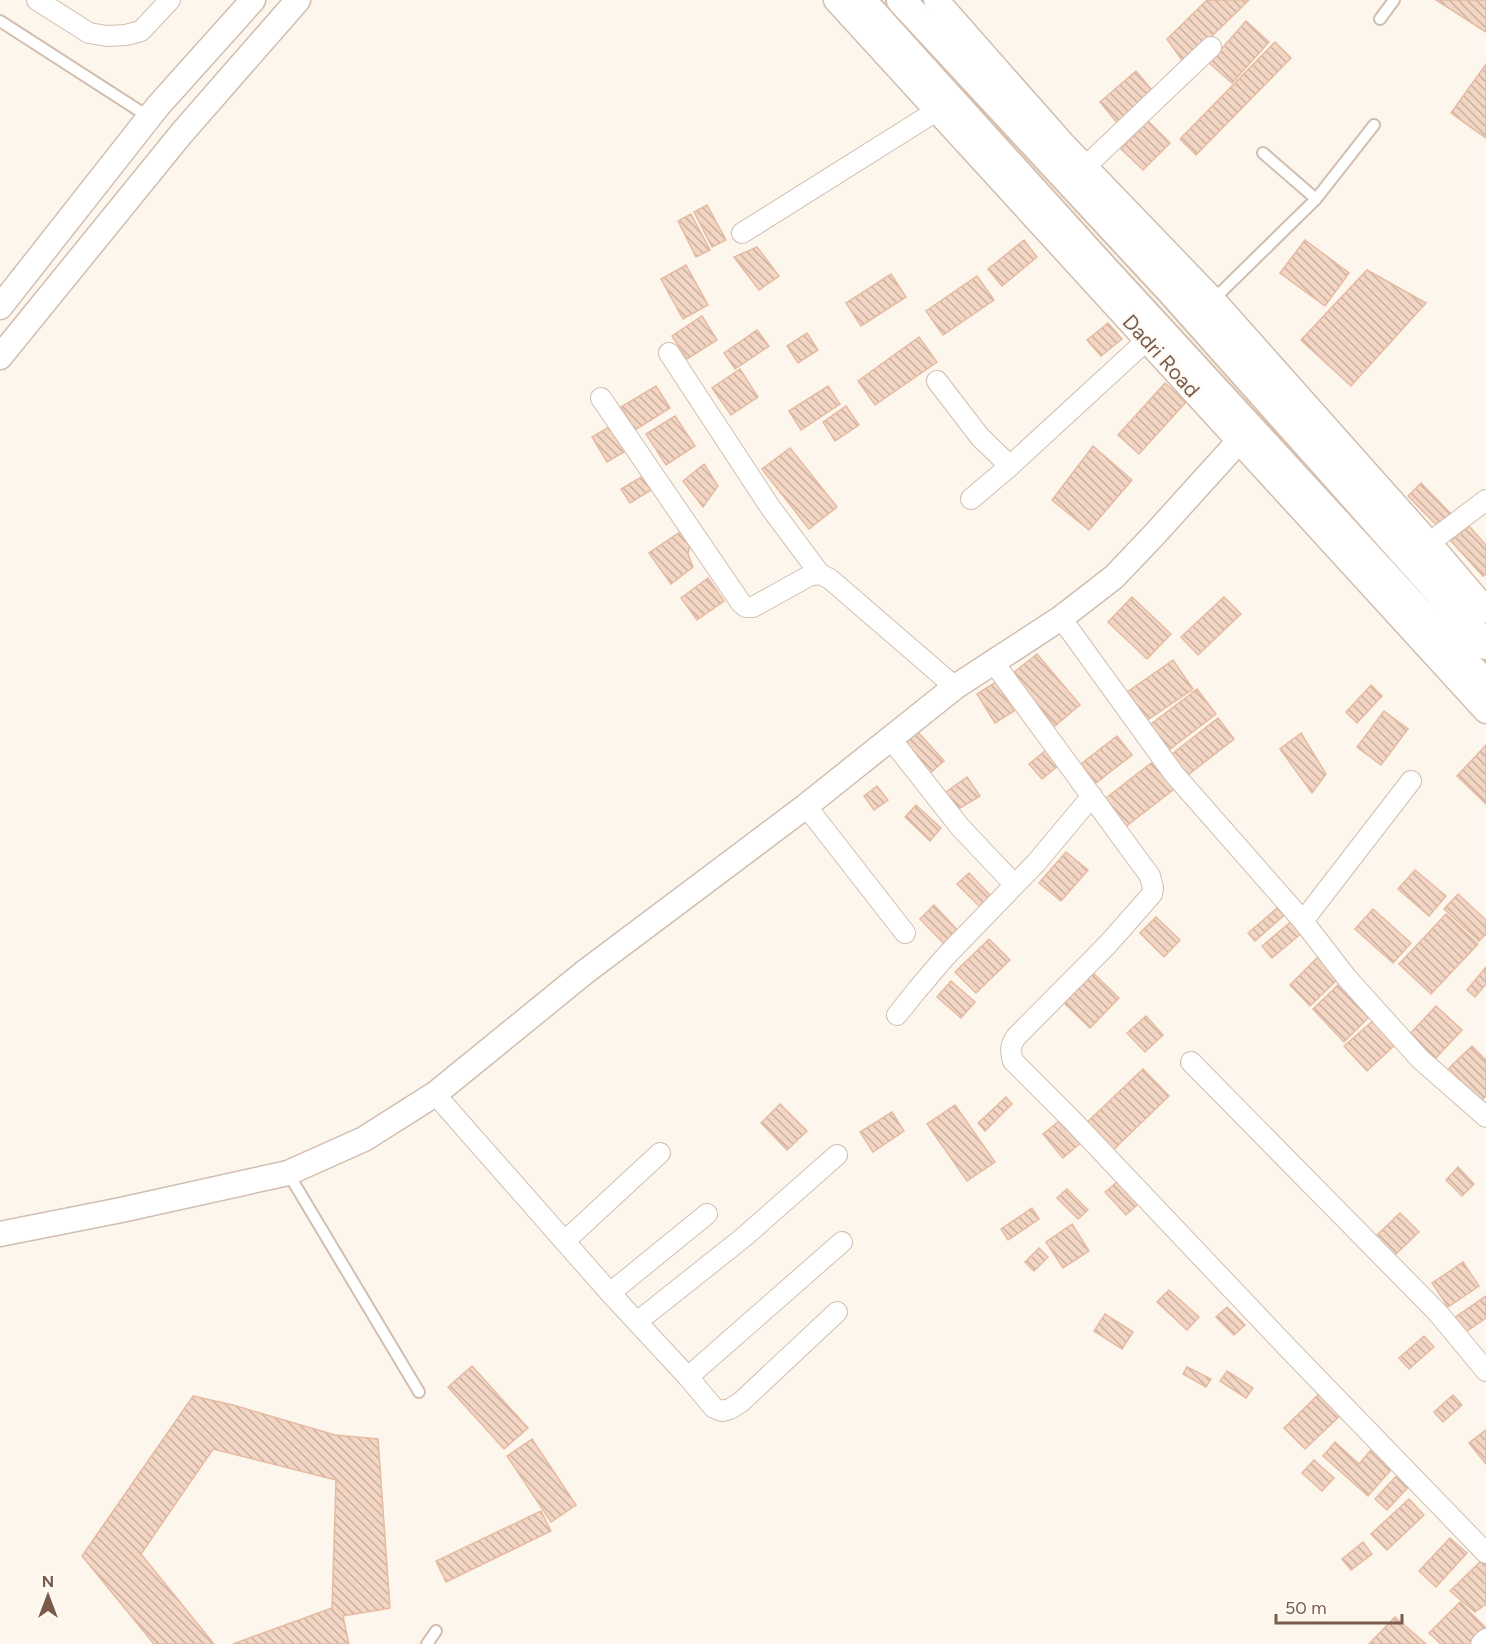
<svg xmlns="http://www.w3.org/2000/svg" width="1486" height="1644" font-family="Figtree,sans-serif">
	<defs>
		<pattern id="building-back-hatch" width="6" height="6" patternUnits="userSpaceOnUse" patternTransform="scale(1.5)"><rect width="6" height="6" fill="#f3d5c3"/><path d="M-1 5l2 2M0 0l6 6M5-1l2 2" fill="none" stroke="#cab0a1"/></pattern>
	</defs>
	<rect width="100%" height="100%" fill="#fdf6ec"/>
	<path fill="url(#building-back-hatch)" stroke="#e6bba3" stroke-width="1.5" d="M1207 0H1249L1184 63 1167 39Z
		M1436 0H1486V32Z
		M1246 21 1269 42 1232 83 1209 63Z
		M1275 42 1291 58 1196 155 1180 139Z
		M1486 64V138L1451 113Z
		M1136 71 1156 95 1119 125 1100 102Z
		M1148 121 1170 143 1143 170 1121 149Z
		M707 205 726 240 712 247 694 212Z
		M691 214 710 250 696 257 678 221Z
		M1024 240 1037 257 1002 286 988 269Z
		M1305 240 1349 273 1325 306 1280 273Z
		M757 247 779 276 759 290 734 257Z
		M686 265 708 305 683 319 661 279Z
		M1367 270 1426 303 1351 386 1301 340Z
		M891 274 906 297 861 326 846 303Z
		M977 276 994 300 943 335 926 311Z
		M702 316 717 340 687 359 672 336Z
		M1108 323 1122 339 1101 356 1087 340Z
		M757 330 769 346 735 369 724 353Z
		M807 333 818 350 798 363 787 346Z
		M919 337 937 362 875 405 858 381Z
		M740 369 758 397 731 415 712 388Z
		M1165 383 1186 402 1139 454 1118 435Z
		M656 386 670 408 635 430 621 407Z
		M828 386 840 404 801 430 789 411Z
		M846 406 859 425 835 441 823 422Z
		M675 416 695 446 666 465 646 434Z
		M614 424 629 449 607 462 592 437Z
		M1093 446 1132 480 1089 530 1052 500Z
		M790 448 837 507 809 529 762 469Z
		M704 464 718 486 703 507 683 481Z
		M648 473 656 487 630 503 621 489Z
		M1421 483 1451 514 1438 527 1408 496Z
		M1469 526 1486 545V574L1483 576 1451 541Z
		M680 532 690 546 688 554 693 567 671 584 649 553Z
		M708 578 724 601 697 620 681 598Z
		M1132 597 1171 634 1147 659 1108 622Z
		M1224 597 1241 614 1198 655 1181 637Z
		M1037 654 1080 705 1055 726 1012 674Z
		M1173 660 1193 689 1143 723 1123 695Z
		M996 682 1014 711 995 723 977 694Z
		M1371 685 1382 696 1357 723 1346 712Z
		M1197 689 1216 714 1165 753 1146 728Z
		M1384 711 1408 729 1381 765 1357 747Z
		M1218 718 1234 739 1183 779 1167 758Z
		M918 732 944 761 929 774 903 744Z
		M1301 733 1326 774 1312 793 1280 749Z
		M1117 736 1132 755 1096 783 1081 764Z
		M1486 745V804L1457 776Z
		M1046 750 1059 765 1042 779 1029 764Z
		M1155 760 1177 787 1124 828 1102 801Z
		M967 777 980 796 957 810 946 792Z
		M877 786 888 800 874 810 864 796Z
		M916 805 941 828 930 841 905 817Z
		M1066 852 1088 870 1061 901 1039 883Z
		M1415 870 1446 896 1429 916 1398 889Z
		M969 873 991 896 980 907 957 884Z
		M1458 894 1486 920V934L1479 941 1444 909Z
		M1283 903 1290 910 1255 941 1248 933Z
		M934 905 962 935 948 948 920 919Z
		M1373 909 1411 943 1393 963 1355 929Z
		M1446 914 1478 944 1431 994 1399 964Z
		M1156 917 1180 940 1164 957 1140 933Z
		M1293 920 1303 932 1272 958 1262 946Z
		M989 939 1010 960 976 993 955 972Z
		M1320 955 1341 976 1310 1006 1290 985Z
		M1486 967V984L1475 997 1467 990Z
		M1090 970 1119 998 1090 1028 1061 1000Z
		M1344 979 1372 1014 1344 1042 1313 1009Z
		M951 981 975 1002 961 1018 937 997Z
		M1436 1006 1462 1030 1435 1059 1409 1035Z
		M1146 1016 1163 1035 1145 1052 1127 1033Z
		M1375 1019 1397 1043 1367 1071 1344 1046Z
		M1472 1046 1486 1060V1096L1480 1102 1449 1068Z
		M1143 1069 1169 1096 1108 1155 1081 1128Z
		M1006 1097 1012 1104 985 1131 978 1123Z
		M780 1104 807 1131 787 1150 761 1123Z
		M955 1105 995 1162 967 1181 927 1124Z
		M892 1112 904 1131 873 1152 860 1132Z
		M1064 1117 1084 1140 1063 1158 1043 1134Z
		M1458 1167 1474 1184 1462 1196 1446 1180Z
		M1117 1182 1138 1204 1126 1215 1105 1192Z
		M1067 1189 1088 1210 1078 1219 1057 1198Z
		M1032 1208 1039 1219 1008 1240 1001 1229Z
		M1400 1213 1419 1232 1395 1255 1376 1236Z
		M1072 1224 1089 1251 1063 1268 1046 1242Z
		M1039 1248 1048 1257 1034 1271 1025 1262Z
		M1463 1262 1479 1286 1448 1307 1432 1283Z
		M1169 1290 1199 1317 1187 1330 1157 1302Z
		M1486 1296V1318L1464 1333 1454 1318Z
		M1227 1307 1245 1325 1234 1335 1216 1317Z
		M1105 1314 1133 1332 1122 1349 1094 1331Z
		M1424 1336 1434 1347 1409 1369 1399 1358Z
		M472 1366 528 1428 504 1449 448 1387Z
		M1187 1367 1211 1379 1206 1387 1183 1374Z
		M1227 1371 1253 1388 1246 1398 1220 1381Z
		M1323 1390 1344 1412 1305 1449 1284 1428Z
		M1453 1395 1462 1405 1443 1422 1434 1412Z
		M193 1396 233 1405 335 1435 378 1439 390 1608 343 1616 349 1644H233L332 1608 336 1480 213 1449 141 1554 214 1644H154L82 1556Z
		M1486 1430V1464L1469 1443Z
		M532 1439 576 1505 551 1522 507 1456Z
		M1335 1442 1359 1464 1376 1444 1397 1463 1368 1496 1323 1456Z
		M1314 1460 1334 1478 1322 1491 1302 1473Z
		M1400 1472 1412 1483 1387 1510 1375 1499Z
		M1409 1499 1424 1515 1387 1550 1371 1534Z
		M541 1511 551 1531 446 1582 436 1561Z
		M1450 1538 1467 1553 1436 1587 1419 1571Z
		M1363 1542 1372 1554 1351 1570 1342 1559Z
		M1481 1561 1486 1564V1604L1475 1612 1450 1591Z
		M1460 1602 1486 1628 1470 1644H1441L1429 1633Z
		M1395 1617 1426 1644H1369Z"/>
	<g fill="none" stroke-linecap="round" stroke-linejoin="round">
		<g stroke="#d1beb0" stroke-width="14">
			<path id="service" d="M1380 19 1394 0
				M0 21 149 117
				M1263 153 1316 199
				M1213 300 1316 199 1374 125
				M288 1173 419 1392
				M427 1644 436 1631"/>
		</g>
		<g stroke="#d1beb0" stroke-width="22">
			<path id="minor" d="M37 0 89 33 107 36 126 35 141 31 170 0
				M1085 167 1211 47
				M742 233 938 110
				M669 353 770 507 820 574
				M937 381 980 437 1010 466
				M601 398 741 603 746 607H753L809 576 820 574 830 579 955 687
				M971 499 1010 466 1147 340
				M1429 543 1486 500
				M1061 618 1174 774 1303 921 1347 978 1420 1059 1486 1117
				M994 663 1150 876 1153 888 1152 894 1109 943 1016 1037C1010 1046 1010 1051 1013 1061L1071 1119 1284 1344 1486 1553
				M890 738 960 827 1015 885
				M806 806 905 933
				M1303 921 1411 781
				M897 1015 917 990 946 956 1036 863 1092 796
				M1191 1062 1438 1313 1486 1371
				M435 1094 610 1293 688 1377 714 1408 722 1411 730 1409 741 1402 837 1312
				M565 1241 660 1153
				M610 1293 707 1214
				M637 1322 744 1237 837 1155
				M688 1377 842 1242
				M1481 1644 1486 1639"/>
		</g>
		<g stroke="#d1beb0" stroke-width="27">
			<path id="tertiary" d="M836 0 1486 711
				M936 0 1062 143 1213 300 1429 543 1486 610
				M0 307 158 106 253 0
				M0 357 181 134 298 0
				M0 1234 121 1210 288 1173 364 1139 435 1094 585 972 806 806 955 687 1061 618 1114 577 1154 535 1239 441"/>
		</g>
		<g stroke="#d6c0b0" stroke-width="32">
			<path id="secondary" d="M861 0 1094 258 1486 685
				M901 0 1172 292 1486 645"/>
		</g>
		<use href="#service" stroke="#fff" stroke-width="10"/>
		<use href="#minor" stroke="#fff" stroke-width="20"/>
		<use href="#tertiary" stroke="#fff" stroke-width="24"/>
		<use href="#secondary" stroke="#fff" stroke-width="28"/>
	</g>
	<g text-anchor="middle" stroke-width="4.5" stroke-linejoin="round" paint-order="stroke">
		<g font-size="21" fill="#7a5c4d" stroke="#fffaf3">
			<text transform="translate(1161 356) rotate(48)" y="7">Dadri Road</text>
		</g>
	</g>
	<g transform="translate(48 1596)" stroke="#fffaf3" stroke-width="4.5" paint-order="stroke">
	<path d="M0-4.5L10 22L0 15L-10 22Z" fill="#7a5c4d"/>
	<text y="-9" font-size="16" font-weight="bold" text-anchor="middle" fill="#7a5c4d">N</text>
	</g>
	<path d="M1276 1614v9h126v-9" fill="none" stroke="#7a5c4d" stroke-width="3"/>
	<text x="1285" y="1614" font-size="18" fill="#7a5c4d" stroke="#fffaf3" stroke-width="4.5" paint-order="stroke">50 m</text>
</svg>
